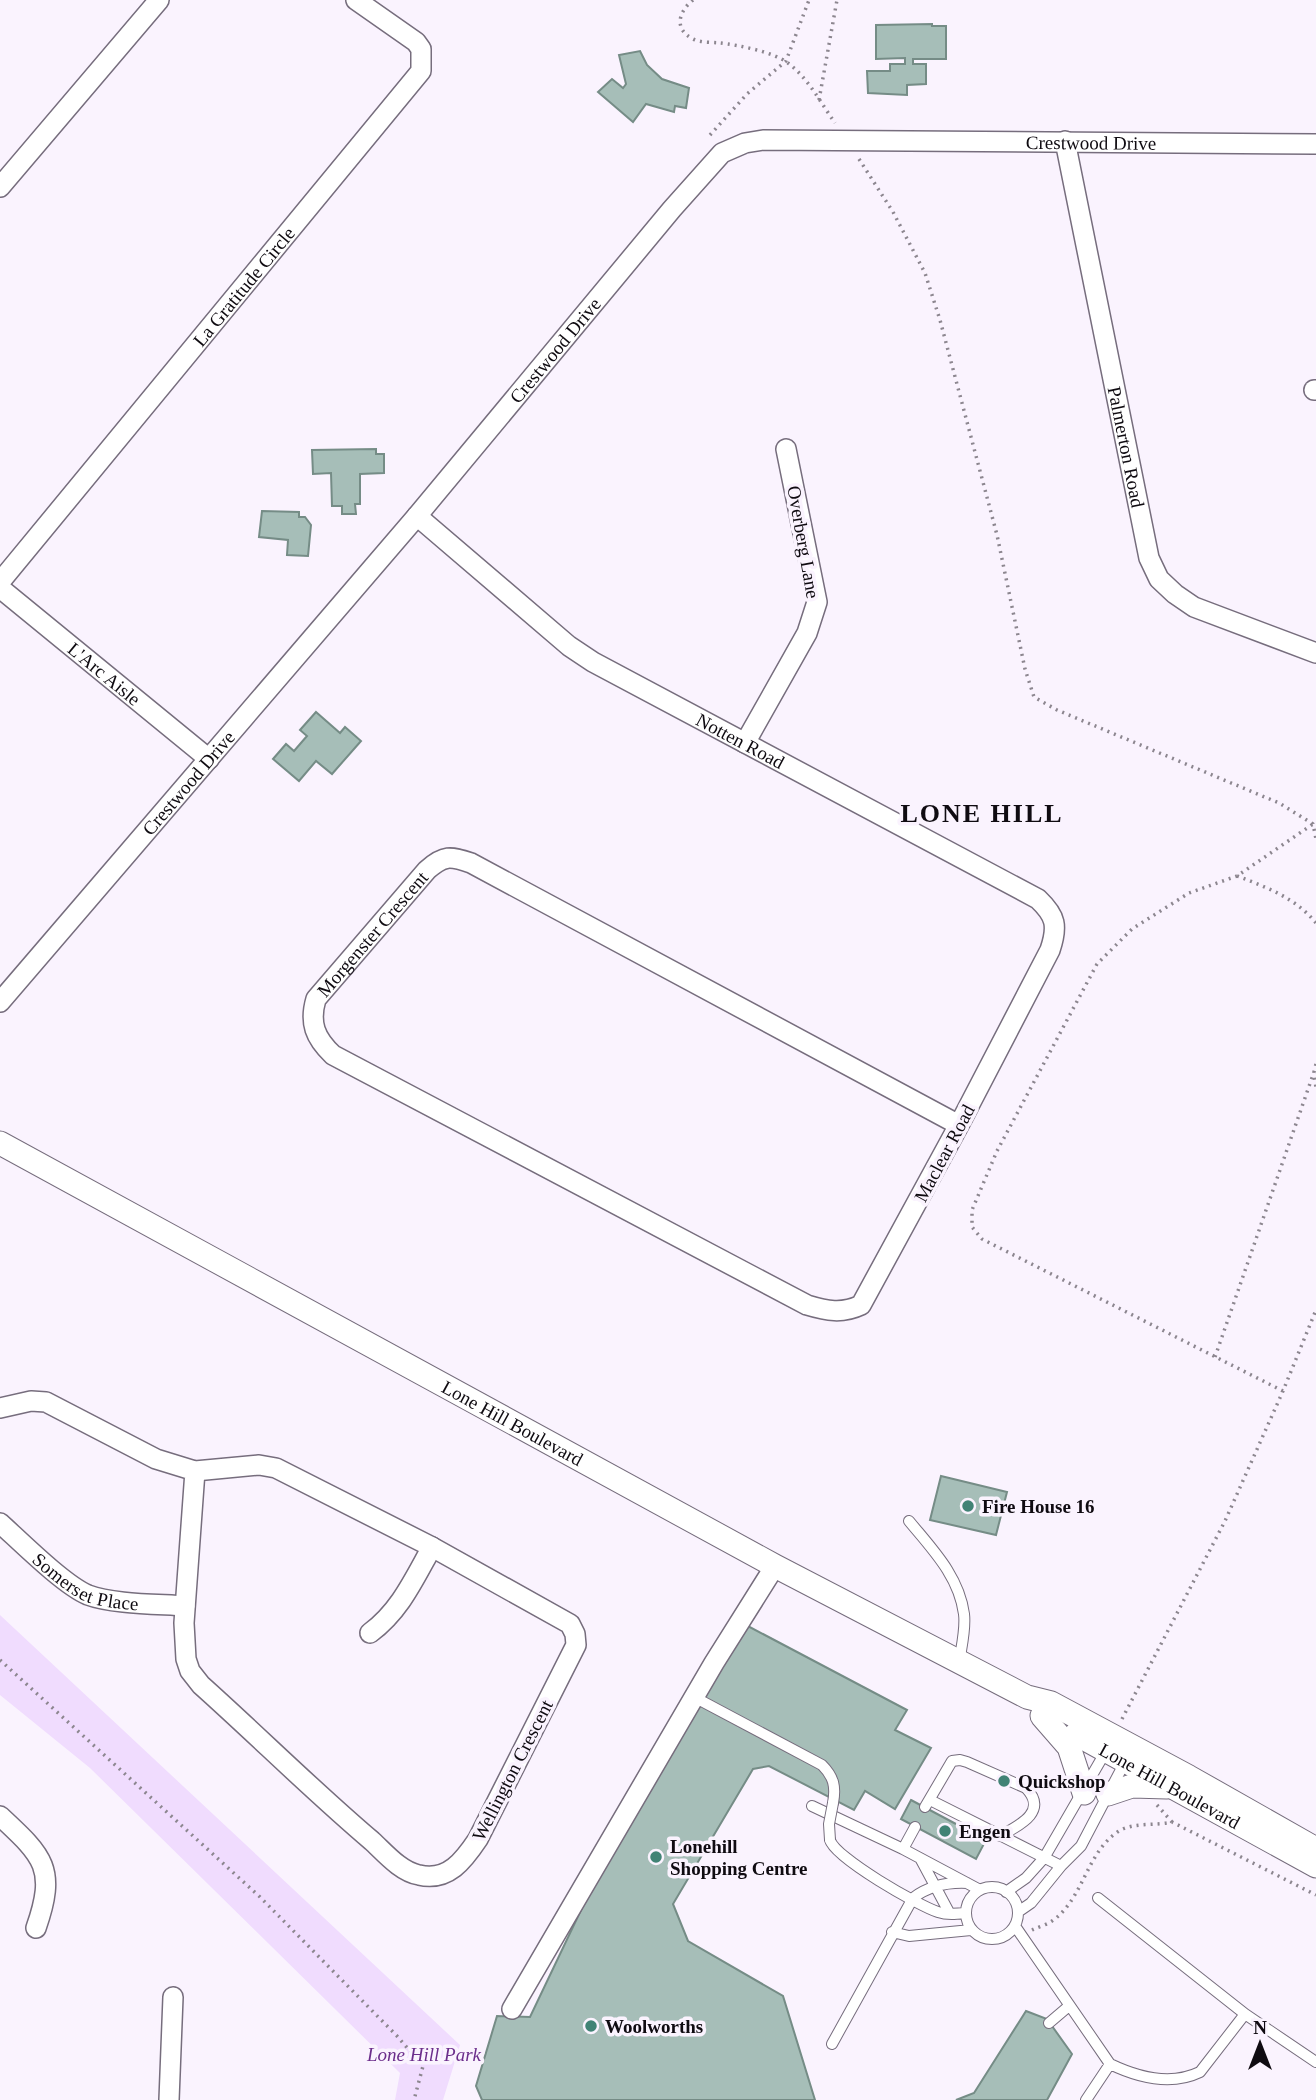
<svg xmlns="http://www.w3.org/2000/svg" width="1316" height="2100" font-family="Georgia,serif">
	<rect width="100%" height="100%" fill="#faf3fe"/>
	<path fill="#f0dcfe" d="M0 1615 460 2045 443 2100H395L400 2073 90 1768 0 1695Z"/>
	<path fill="#a6beb8" stroke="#758c86" stroke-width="2" d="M932 24V26H946V59H913V64H926V84L907 85V95L868 93 867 71H890V64H905V58L876 59V25Z
		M640 51 647 65 662 79 689 88 686 108 675 106 674 112 646 104 633 122 598 92 612 79 623 88 626 84 619 55Z
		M376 449V454H384V473L360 474V504H355L356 514H342V506H332L331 473 313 474 312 450Z
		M262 511 299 512V517H305L311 525 308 556 287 555 288 540 259 537Z
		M316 712 340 733 345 727 361 741 332 774 316 761 299 781 273 759 286 744 294 751 307 736 300 730Z
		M941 1476 1007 1492 996 1535 930 1520Z
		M744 1624 907 1710 895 1730 931 1748 895 1809 865 1791 854 1810 769 1766 753 1769 673 1904 688 1941 783 1996 815 2100H482L476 2086 497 2016 530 2017 582 1908Z
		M911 1800 986 1840 976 1859 901 1819Z
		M1026 2011 1047 2019 1072 2054 1047 2100H956L974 2093Z"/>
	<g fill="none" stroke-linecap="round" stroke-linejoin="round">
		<g stroke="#766d7d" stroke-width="12">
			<path id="service" d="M909 1521C932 1549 959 1576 964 1614 966 1630 961 1648 959 1663
				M694 1697 822 1765C834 1777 836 1787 833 1803
				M930 1800 1061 1866
				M812 1806 903 1849 980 1890
				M925 1807 952 1761 960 1760 967 1762 1026 1788C1049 1812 1018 1826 1000 1836
				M830 1840C835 1858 919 1906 938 1912 947 1915 956 1914 965 1913
				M903 1849 915 1827
				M920 1858 950 1914
				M966 1913a26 26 0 1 1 52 0a26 26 0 1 1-52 0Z
				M1006 1892 1026 1878 1044 1858 1106 1751
				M1098 1898 1245 2014
				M1018 1912 1031 1903 1061 1866 1081 1846 1126 1760
				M1015 1926 1110 2064 1086 2100
				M892 1932 909 1936 971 1930
				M1049 2023 1069 2006
				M832 2044 913 1898C929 1886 946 1882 967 1883
				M1110 2064C1137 2077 1171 2086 1200 2072L1245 2014 1316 2062"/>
		</g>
		<g stroke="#766d7d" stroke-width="22">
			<g id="minor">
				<path id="s1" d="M1065 141 1149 558 1159 579 1175 594 1194 607 1316 653"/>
				<path d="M0 187 159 0"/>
				<path d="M1314 390H1316"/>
				<path id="s2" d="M417 516 569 646 593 662 1038 899C1056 916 1058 926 1050 950L959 1125 861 1305C842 1314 827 1311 807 1305L333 1055C315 1038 309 1023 316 999L427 870C444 855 450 856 471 863L959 1125"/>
				<path id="s3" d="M0 582 421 71V49L416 42 356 0"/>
				<path id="s4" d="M0 588 209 759"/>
				<path d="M745 743 807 633 817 602 786 449"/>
				<path id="s5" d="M0 1002 417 516 672 209 722 153 745 143 763 140 1316 144"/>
				<path d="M0 1408 31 1401 46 1402 156 1459 195 1471 259 1465 276 1468 432 1547 570 1624 575 1634 576 1645 478 1839C464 1860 448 1882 419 1875 401 1872 385 1853 372 1841 313 1791 258 1736 201 1685L190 1671 186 1659 184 1623 195 1471"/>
				<path id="s6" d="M0 1523C21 1542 64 1585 88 1595 112 1604 157 1604 185 1606"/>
				<path d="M370 1633C400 1611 414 1579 432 1547"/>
				<path d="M0 1816C43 1856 57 1868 36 1928"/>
				<path d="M512 2009 714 1663 775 1566"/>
				<path d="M169 2100 173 1997"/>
			</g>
		</g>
		<g stroke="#766d7d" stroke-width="25">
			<g id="tertiary">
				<path id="s7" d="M0 1143 775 1566 1027 1697 1051 1703 1189 1777 1316 1849"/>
				<path d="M1042 1716 1069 1747 1084 1793"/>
				<path id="s8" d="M1076 1734 1316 1866"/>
				<path d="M1108 1794 1132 1786 1167 1787"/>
			</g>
		</g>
		<path stroke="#8c868f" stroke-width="3.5" stroke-dasharray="2 5" stroke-linecap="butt" d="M693 0C679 11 673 29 693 39 701 43 712 42 720 43 738 45 774 52 788 63 808 78 821 103 835 123
			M819 100 837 0
			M710 135 747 94 786 61 809 0
			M859 159 893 212 925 273 940 320 997 535 1025 669 1034 697 1057 710 1279 803 1313 824 1316 839
			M1237 876C1266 887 1296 898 1316 923
			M1316 1064 1314 1072 1316 1088
			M1215 1357 1314 1072
			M1283 1391 982 1239 972 1227V1210L997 1151 1097 964 1132 929 1189 893 1237 876 1313 824
			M0 1660 260 1897 397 2036 423 2066 414 2100
			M1122 1719 1225 1521 1283 1391 1316 1310
			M1157 1805 1172 1822
			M1032 1930C1038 1927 1046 1925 1052 1921 1084 1899 1086 1852 1119 1831 1134 1822 1156 1826 1172 1822L1316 1895"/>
		<use href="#service" stroke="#fff" stroke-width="10"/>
		<use href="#minor" stroke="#fff" stroke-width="19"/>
		<use href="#tertiary" stroke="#fff" stroke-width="23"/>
		<g stroke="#766d7d" stroke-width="12" stroke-linecap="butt">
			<path id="service-bridge" d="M830 1840 829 1824 833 1803"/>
		</g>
		<use href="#service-bridge" stroke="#fff" stroke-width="10"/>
	</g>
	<g fill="#418375" stroke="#faf3fe" stroke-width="2.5">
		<circle cx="968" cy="1506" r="7"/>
		<circle cx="1004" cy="1781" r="7"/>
		<circle cx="945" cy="1831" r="7"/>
		<circle cx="656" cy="1857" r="7"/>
		<circle cx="591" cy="2026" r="7"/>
	</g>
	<g text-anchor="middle" stroke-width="7" stroke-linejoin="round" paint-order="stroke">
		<g font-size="19" fill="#0f0b11" stroke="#faf3fe">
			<text dy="7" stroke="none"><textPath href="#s5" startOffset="1486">Crestwood Drive</textPath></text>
			<text dy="7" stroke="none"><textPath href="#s3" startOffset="383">La Gratitude Circle</textPath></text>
			<text dy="7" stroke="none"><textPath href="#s5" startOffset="856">Crestwood Drive</textPath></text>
			<text dy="7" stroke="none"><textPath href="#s1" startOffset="312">Palmerton Road</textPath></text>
			<text transform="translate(804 542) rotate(80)" y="7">Overberg Lane</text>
			<text dy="7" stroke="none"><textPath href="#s4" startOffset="135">L'Arc Aisle</textPath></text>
			<text dy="7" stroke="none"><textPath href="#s2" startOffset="396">Notten Road</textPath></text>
			<text dy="7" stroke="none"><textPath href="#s5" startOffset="289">Crestwood Drive</textPath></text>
			<text dy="7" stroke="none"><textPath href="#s2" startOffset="1932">Morgenster Crescent</textPath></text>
			<text transform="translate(944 1153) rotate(-62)" y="7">Maclear Road</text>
			<text dy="7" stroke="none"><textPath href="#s7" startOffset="584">Lone Hill Boulevard</textPath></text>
			<text dy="7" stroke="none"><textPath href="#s6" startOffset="107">Somerset Place</textPath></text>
			<text transform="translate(512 1770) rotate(-63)" y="7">Wellington Crescent</text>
			<text dy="7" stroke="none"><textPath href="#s8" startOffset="107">Lone Hill Boulevard</textPath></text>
		</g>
		<g font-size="19" font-weight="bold" fill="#0f0b11" stroke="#faf3fe" text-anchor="start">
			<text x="982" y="1513">Fire House 16</text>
			<text x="1018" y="1788">Quickshop</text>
			<text x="959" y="1838">Engen</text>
			<text x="670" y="1853">Lonehill<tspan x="670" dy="22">Shopping Centre</tspan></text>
			<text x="605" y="2033">Woolworths</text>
		</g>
		<g font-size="19" font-style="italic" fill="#6b2d8b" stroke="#faf3fe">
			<text x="424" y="2061">Lone Hill Park</text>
		</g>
		<g font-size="26" font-weight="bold" letter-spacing="2" fill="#0f0b11" stroke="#faf3fe">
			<text x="982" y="822">LONE HILL</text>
		</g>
	</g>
	<g transform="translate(1260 2044)" stroke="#faf3fe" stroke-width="5" paint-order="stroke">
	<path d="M0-5L12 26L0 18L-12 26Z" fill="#0f0b11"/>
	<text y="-10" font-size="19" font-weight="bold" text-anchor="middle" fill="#0f0b11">N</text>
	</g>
</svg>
